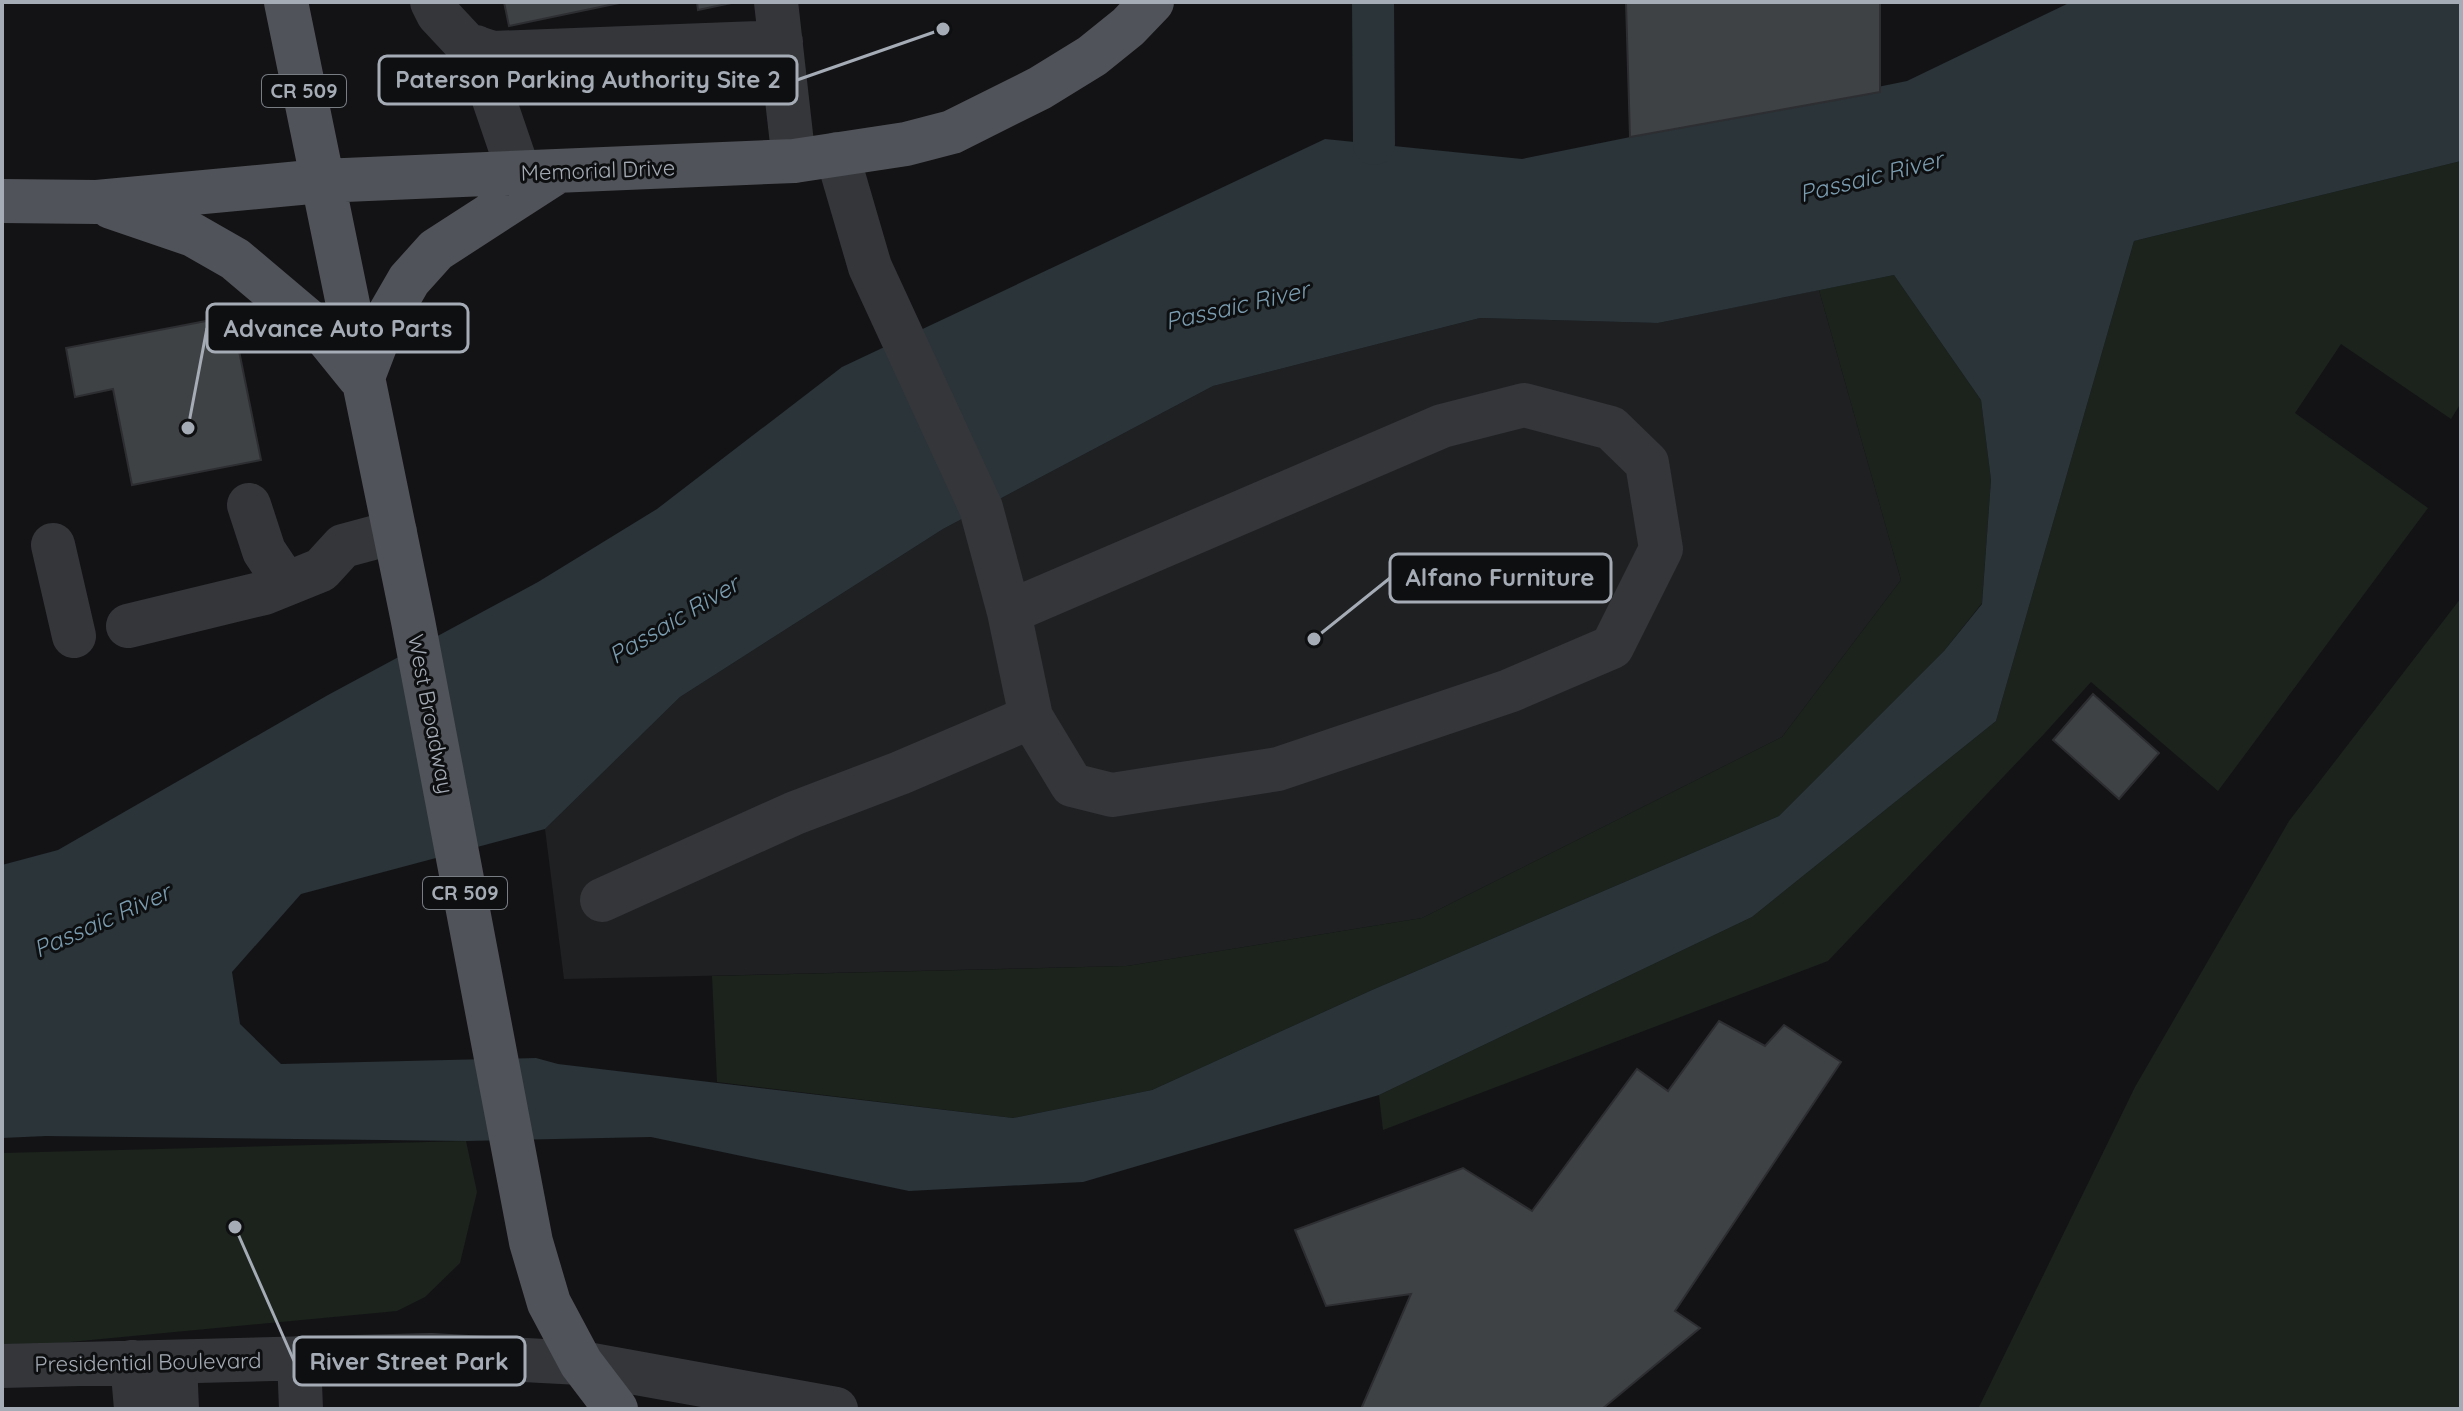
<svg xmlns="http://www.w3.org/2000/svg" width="2463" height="1411" font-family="Quicksand,sans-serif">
	<rect width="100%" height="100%" fill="#131315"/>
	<path fill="#1f2022" d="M1819 290 1901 580 1782 737 1422 918 1127 966 564 979 545 829 680 697 943 529 1213 386 1480 318 1658 323Z"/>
	<path fill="#1b231c" d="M2461 161V403L2451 419 2341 344 2295 413 2428 508 2218 791 2091 682 2044 734 1828 961 1383 1130 1379 1095 1752 917 1996 721 2134 241Z
		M1894 275 1981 400 1991 480 1982 603 1944 651 1779 816 1372 990 1152 1090 1013 1118 717 1082 712 976 1127 966 1422 918 1782 737 1901 580 1819 290Z
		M2461 598V1409H1978L2135 1087 2289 821Z
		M466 1141 477 1192 460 1263 425 1297 397 1311 28 1346H2V1153Z"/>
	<path fill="#2a3439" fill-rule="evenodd" d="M2071 2H2461V161L2134 241 1996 721 1752 917 1379 1095 1083 1182 909 1191 651 1137 466 1141 46 1136 2 1138V865L58 850 328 695 538 582 657 509 842 367 1325 139 1522 159 1907 81ZM1894 275 1981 400 1991 480 1982 604 1944 651 1779 816 1372 990 1152 1090 1013 1118 558 1064 536 1058 281 1064 240 1024 232 972 301 894 545 829 680 697 943 529 1213 386 1480 318 1658 323Z"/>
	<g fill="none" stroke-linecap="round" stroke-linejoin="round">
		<path stroke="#2a3439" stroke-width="42" d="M1373 2 1374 144"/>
	</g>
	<path fill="#3f4245" stroke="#2d2e31" stroke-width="2" d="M504 2H624L509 26Z
		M697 2H736L698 10Z
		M1626 2H1880V92L1630 137Z
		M232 316 261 460 132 485 113 389 75 397 66 348Z
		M2093 694 2159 753 2119 799 2053 740Z
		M1719 1021 1765 1046 1784 1025 1841 1062 1675 1311 1700 1328 1602 1409H1361L1411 1294 1326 1306 1295 1230 1463 1168 1532 1211 1637 1069 1668 1091Z"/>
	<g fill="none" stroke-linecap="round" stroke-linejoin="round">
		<path stroke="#34363a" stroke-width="44" d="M432 2 438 14 466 44 493 53 781 42
			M776 2 794 161
			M476 47 519 173
			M837 154 870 267 981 508 1009 612 1442 426 1524 405 1611 428 1647 463 1661 549 1612 647 1509 691 1278 769 1112 795 1072 785 1031 717 1009 612
			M249 505 264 551 286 584
			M53 545 74 636
			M128 626 264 593 321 570 343 546 395 532
			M602 900 795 813 900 773 1031 717
			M299 1358 301 1409
			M132 1362 136 1409
			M175 1362 177 1409
			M2 1366 431 1355 581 1363 836 1409"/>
		<path stroke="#505359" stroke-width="44" d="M286 2 413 621 531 1242 549 1303 581 1363 616 1409
			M2 201 97 202 321 181 794 161 906 144 952 132 1040 88 1092 56 1128 27 1152 2
			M111 207 193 235 235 259 325 335 359 377
			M362 380 383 325 409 280 436 250 555 173"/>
	</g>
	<g text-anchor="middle" stroke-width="6" stroke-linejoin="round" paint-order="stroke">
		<g fill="#0e0f10" stroke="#787d84" stroke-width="2">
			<rect x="262" y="75" width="84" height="32" rx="6"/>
			<rect x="423" y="877" width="84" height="32" rx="6"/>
		</g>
		<g font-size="20" font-weight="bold" fill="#a5acb6">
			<text x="304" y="98">CR 509</text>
			<text x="465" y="900">CR 509</text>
		</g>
		<g font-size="22" fill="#a5acb6" stroke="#0e0f10">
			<text transform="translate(598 170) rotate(-2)" y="8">Memorial Drive</text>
			<text transform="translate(431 714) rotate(79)" y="8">West Broadway</text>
			<text transform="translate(148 1362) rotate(-1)" y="8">Presidential Boulevard</text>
		</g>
		<g font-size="24" font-style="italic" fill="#7b9db1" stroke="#0e0f10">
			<text transform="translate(1871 177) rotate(-14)" y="8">Passaic River</text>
			<text transform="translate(1237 306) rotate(-13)" y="8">Passaic River</text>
			<text transform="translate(674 620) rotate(-31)" y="8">Passaic River</text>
			<text transform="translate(102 921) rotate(-24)" y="8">Passaic River</text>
		</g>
	</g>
	<path fill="none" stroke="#a5acb6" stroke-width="3" d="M943 29L797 80M188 428L207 328M1314 639L1390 578M235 1227L294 1361"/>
	<g fill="#a5acb6" stroke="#0e0f10" stroke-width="3">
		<circle cx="943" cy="29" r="8"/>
		<circle cx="188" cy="428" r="8"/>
		<circle cx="1314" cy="639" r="8"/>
		<circle cx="235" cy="1227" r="8"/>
	</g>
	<g fill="#0e0f10" stroke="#a5acb6" stroke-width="3">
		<rect x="379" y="56" width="418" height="48" rx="8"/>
		<rect x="207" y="304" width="261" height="48" rx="8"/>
		<rect x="1390" y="554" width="221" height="48" rx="8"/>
		<rect x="294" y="1337" width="231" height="48" rx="8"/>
	</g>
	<g font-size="24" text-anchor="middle" font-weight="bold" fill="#a5acb6">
		<text x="588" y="88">Paterson Parking Authority Site 2</text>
		<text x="338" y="337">Advance Auto Parts</text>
		<text x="1500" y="586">Alfano Furniture</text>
		<text x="409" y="1370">River Street Park</text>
	</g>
	<rect width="2463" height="1411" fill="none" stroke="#a5acb6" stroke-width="8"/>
</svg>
